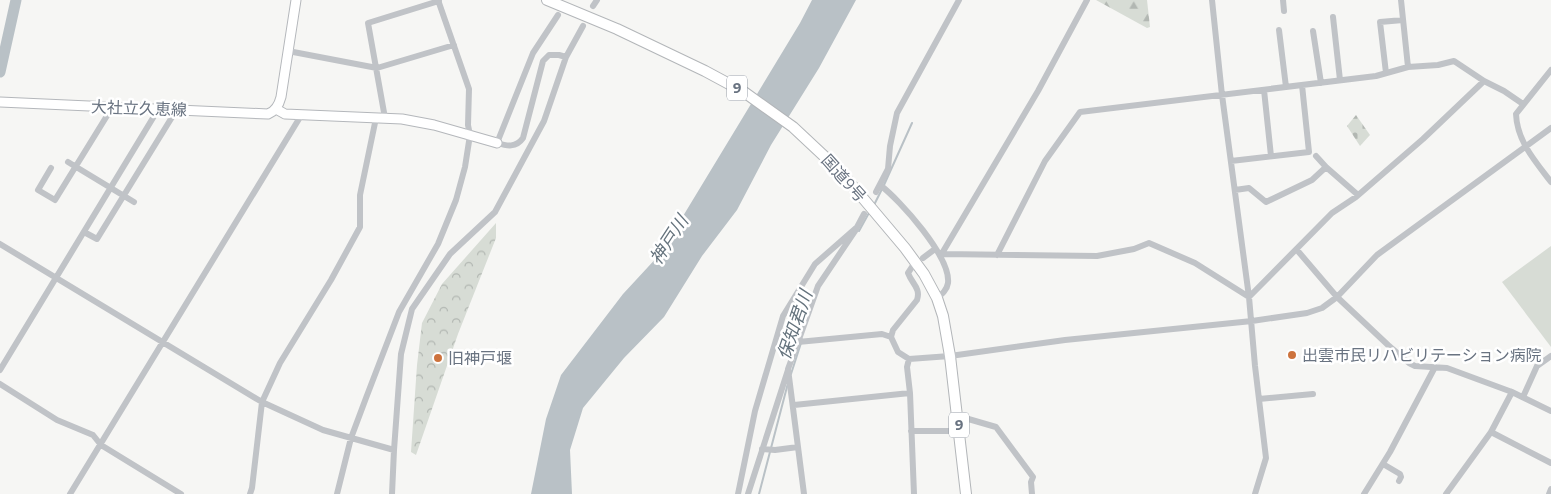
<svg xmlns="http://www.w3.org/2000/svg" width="1551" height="494" font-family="'Open Sans','Noto Sans JP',sans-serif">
	<defs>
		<pattern id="forest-firs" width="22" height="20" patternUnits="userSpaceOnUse" patternTransform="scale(1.25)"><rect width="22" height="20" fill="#d7dcd5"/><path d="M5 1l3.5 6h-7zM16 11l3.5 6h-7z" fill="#b2b7b2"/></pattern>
		<pattern id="cemetery-stones" width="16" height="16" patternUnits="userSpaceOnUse" patternTransform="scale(1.25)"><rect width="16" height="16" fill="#d7dcd5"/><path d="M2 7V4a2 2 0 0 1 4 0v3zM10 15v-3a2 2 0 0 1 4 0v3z" fill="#b2b7b2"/></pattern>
		<pattern id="park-crowns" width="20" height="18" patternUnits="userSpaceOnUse" patternTransform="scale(1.25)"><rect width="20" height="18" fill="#d7dcd5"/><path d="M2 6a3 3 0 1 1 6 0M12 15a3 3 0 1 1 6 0" fill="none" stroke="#b2b7b2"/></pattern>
	</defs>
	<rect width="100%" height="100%" fill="#f6f6f4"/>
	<path fill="url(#forest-firs)" d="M1096 0H1147L1150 27 1147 28Z"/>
	<path fill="url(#cemetery-stones)" d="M1356 115 1370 135 1360 146 1347 126Z"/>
	<path fill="url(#park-crowns)" d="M496 223V238L458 334 416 455 411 452 417 365 422 323 442 284Z"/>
	<path fill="#d7dcd5" d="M1551 246V347L1502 282Z"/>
	<path fill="#b9c1c6" d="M812 0H856L819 68 771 145 737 210 702 256 664 317 624 358 583 408 570 450 572 494H531L546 419 561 375 623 294 660 254 800 23Z"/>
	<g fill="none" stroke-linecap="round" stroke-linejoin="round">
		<path stroke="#b9c1c6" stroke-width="2" d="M884 185 912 123
			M874 205 882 189
			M859 231 870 211
			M791 374 801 343
			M759 494 788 383"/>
		<path stroke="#b9c1c6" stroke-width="11" d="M0 72 16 0"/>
		<g stroke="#b4b7bb" stroke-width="11">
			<path id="major" d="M0 102 268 114C276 111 279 105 281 97L296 0
				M276 109 285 114 402 119 434 125 497 143"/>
		</g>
		<g stroke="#b3b6b9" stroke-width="12">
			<path id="highway" d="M547 0 617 29 705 71 744 92 793 127 840 171 905 248 924 274 937 298 943 316 950 356 966 494"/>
		</g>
		<path stroke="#c0c3c7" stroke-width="6" d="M1212 0 1222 95 1249 297 1255 366 1266 458 1255 494
			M1283 0 1284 11
			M1401 0 1408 67
			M593 6 597 0
			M558 15 533 53 497 143C507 146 516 148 523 138L543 61 549 55H559L566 57
			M1333 17 1340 80
			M1279 30 1286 87
			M1313 31 1321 83
			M288 51 377 68 454 45
			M1551 70 1516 114C1517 141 1535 161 1551 182
			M1386 73 1380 22 1403 20
			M1264 90 1271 156
			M385 118 368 23 439 1
			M1231 161 1309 152 1302 85
			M68 162 134 202
			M1326 167 1358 195
			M51 168 38 190 55 200 113 106
			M880 185C900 200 951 257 948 283 947 290 942 294 937 298
			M1235 190 1249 188 1266 202 1312 180 1326 167 1316 156
			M876 192 888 169 890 146 897 113 959 0
			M84 232 97 239 177 109
			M0 244 262 402 323 430 394 450 392 494
			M1297 250 1337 297 1388 345 1409 363 1415 366 1447 368 1512 392 1551 411
			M943 254 1097 256 1134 249 1149 243 1195 263 1249 297 1332 213 1356 197 1423 139 1484 81
			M941 255 1038 91 1087 0
			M997 255 1045 161 1080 112 1376 76 1408 67 1438 65 1454 61 1484 81 1504 91 1523 104
			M923 258 935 249
			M912 267 908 273C912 284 921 288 917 300L893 330 891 337 898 352 909 359 950 356 1065 340 1252 321 1307 313 1322 308 1337 297 1377 255 1551 128
			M798 342 818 286 855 231 864 214
			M0 370 159 108
			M0 384 57 420 93 435 101 445 181 494
			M910 393 914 494
			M1523 397 1537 366 1551 356
			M1259 399 1313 394
			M794 405 910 393 907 367 909 359
			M958 416 996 427 1033 477 1031 482 1032 494
			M911 431H959
			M1491 432 1551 463
			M762 449 775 450 798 447
			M394 450 401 354 412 309 450 254 495 212 544 121 566 57 583 26
			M1383 464 1400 474 1401 477 1399 481
			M70 494 302 114
			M250 494 252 488 262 402 280 363 331 280 360 227V195L376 118
			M337 494 351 438 366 398 399 312 438 244 456 200 465 167 470 135 468 125 469 89 438 0
			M738 494 755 411 783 316 815 264 856 228
			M748 494 788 370
			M804 494 788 369 798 342 882 334 891 337
			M1364 494 1390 452 1435 367
			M1446 494 1491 432 1512 392
			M1549 494 1551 489"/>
		<use href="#major" stroke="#fff" stroke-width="9"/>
		<use href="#highway" stroke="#fff" stroke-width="10"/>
	</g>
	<g fill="#cd733d" stroke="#fff" stroke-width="2">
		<circle cx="1292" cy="355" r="5"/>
		<circle cx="438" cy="358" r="5"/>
	</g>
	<g text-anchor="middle" stroke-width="5" stroke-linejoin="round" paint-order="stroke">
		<g fill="#fff" stroke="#969da7" stroke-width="1">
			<rect x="727" y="75.5" width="20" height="25" rx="4"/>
			<rect x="949" y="412.5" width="20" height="25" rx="4"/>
		</g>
		<g font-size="15" font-weight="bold" fill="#697381">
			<text x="737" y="93">9</text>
			<text x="959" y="430">9</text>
		</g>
		<g font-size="16" fill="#697381" stroke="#fff">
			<text transform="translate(139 108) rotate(2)" y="6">大社立久恵線</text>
			<text transform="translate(844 178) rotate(48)" y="6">国道9号</text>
		</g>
		<g font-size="16" fill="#697381" stroke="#fff" text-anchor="start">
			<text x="1302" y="361">出雲市民リハビリテーション病院</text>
			<text x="448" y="364">旧神戸堰</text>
		</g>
		<g font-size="18" font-style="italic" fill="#65737d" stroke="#fff">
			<text transform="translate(669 240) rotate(-57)" y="6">神戸川</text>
			<text transform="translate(795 325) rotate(-71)" y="6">保知君川</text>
		</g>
	</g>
</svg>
